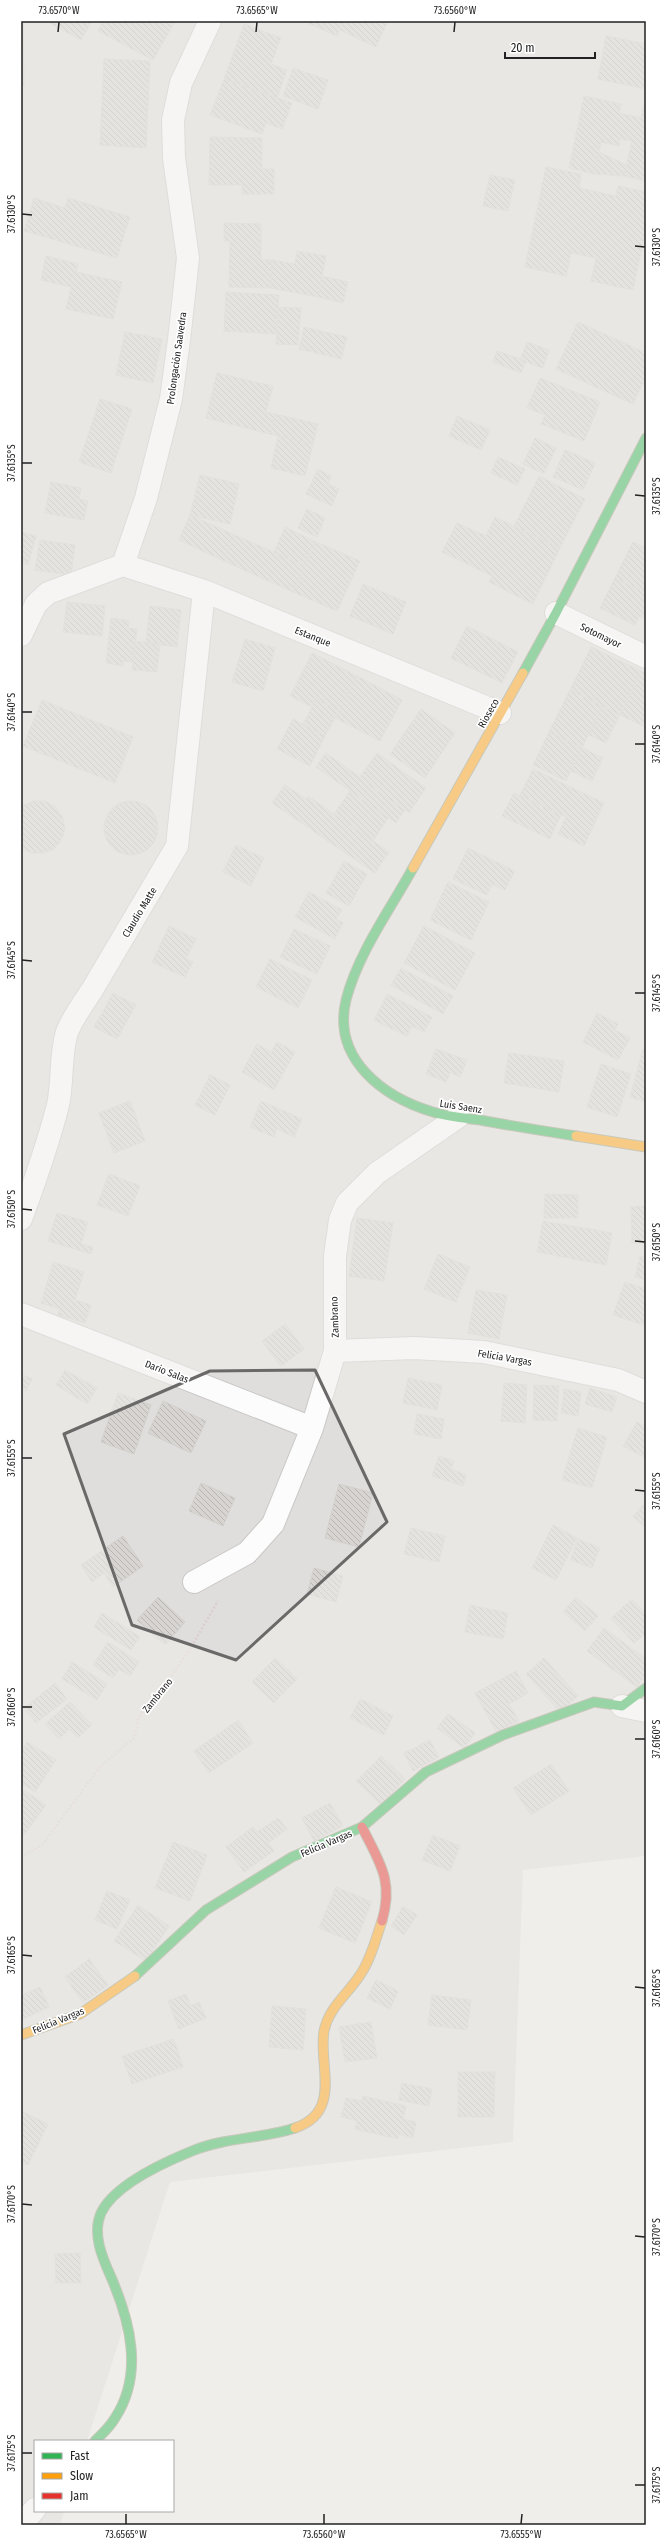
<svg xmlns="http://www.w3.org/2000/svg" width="667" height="2546" font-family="'Fira Sans Condensed',sans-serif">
	<defs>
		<pattern id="building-back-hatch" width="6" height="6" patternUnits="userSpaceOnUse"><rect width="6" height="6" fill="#d7d4d2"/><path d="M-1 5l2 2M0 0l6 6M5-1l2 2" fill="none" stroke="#b8b6b4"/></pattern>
	</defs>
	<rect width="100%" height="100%" fill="#f0eeeb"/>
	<path fill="#dfdedc" d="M21 21H646V1856L523 1870 513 2142 170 2182 87 2441H35V2511H64L60 2525H21Z"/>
	<path fill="url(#building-back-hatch)" stroke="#d3d0cc" d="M21 21H23L24 86H21Z
		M46 21H92L81 40Z
		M103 21H175L153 60 98 31Z
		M303 21H344L337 36Z
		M344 21H388L376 47 340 30Z
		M244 24 281 38 271 64 287 70 277 98 224 79Z
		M606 36 646 44V89L598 79Z
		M104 59 150 61 146 148 100 145Z
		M293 68 328 80 318 109 283 96Z
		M224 79 292 103 282 129 266 123 262 134 210 115Z
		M646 95V181L624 176 632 141 620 139 619 146 601 142 594 174 569 168 584 96 621 104 619 113 641 118Z
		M210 137 262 138V169H274V194H242V185H209Z
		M599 152 627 165 624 176 594 174Z
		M546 167 581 174 579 188 616 196 618 186 646 192V229L633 290 591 281 596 258 571 253 566 276 525 267Z
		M490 175 515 180 508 211 483 206Z
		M34 198 65 208 68 198 130 217 117 258 24 231Z
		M224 223 261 224V260H272L271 288 229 287 230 241H224Z
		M297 251 326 256 318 297 271 288 272 260 295 264Z
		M46 256 78 264 76 272 122 282 113 319 66 309 71 287 41 280Z
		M322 276 348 282 343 303 318 297Z
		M226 292 279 295 276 334 224 331Z
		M278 307 301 308 298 345 276 344Z
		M578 322 646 353V377L633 404 556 369Z
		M304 327 347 337 341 359 299 349Z
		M125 332 162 339 153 383 116 375Z
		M527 342 549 350 543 368 520 360Z
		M497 351 526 361 521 373 493 362Z
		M217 373 273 386 266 412 275 414 270 434 206 418Z
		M540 378 600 402 584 441 541 424 545 415 527 408Z
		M100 399 132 409 111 473 79 462Z
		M275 414 318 424 313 444 270 434Z
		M457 416 490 430 481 450 449 436Z
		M278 436 313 444 305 476 271 468Z
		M535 438 556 448 544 474 523 464Z
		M565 450 595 463 583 490 553 477Z
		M498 457 525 469 517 485 491 473Z
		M318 469 331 476 328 484 339 489 332 506 306 494Z
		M200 475 239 484 230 524 190 515Z
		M539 476 585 499 560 548 514 526Z
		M51 482 81 488 79 499 88 501 84 520 45 513Z
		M307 509 325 518 317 537 298 528Z
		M190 515 235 535 224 561 179 540Z
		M495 517 560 548 533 604 489 582 492 576 442 552 457 523 486 536Z
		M285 527 316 542 305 566 274 552Z
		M21 532 36 536 28 565 21 563Z
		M235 535 305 566 293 592 224 561Z
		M40 540 75 545 71 575 35 570Z
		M316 542 360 561 337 611 293 592Z
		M633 542 646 548V593L615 578Z
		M615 578 646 593V604L635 625 600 608Z
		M363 584 406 602 393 634 350 616Z
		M67 602 105 606 102 636 63 632Z
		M646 604V620L640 617Z
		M150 606 181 610 177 647 146 643Z
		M111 618 129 621 128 628 137 629 133 662 123 661V666L106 663Z
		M467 626 518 652 502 683 451 658Z
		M245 639 275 648 263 691 232 682Z
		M135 641 160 644 157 672 132 670Z
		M591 647 641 671 620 715 570 690Z
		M312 653 357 676 339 711 316 699 312 707 290 696Z
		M641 671 646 674V727L620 715Z
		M357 676 402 700 380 741 335 718Z
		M570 690 602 706 582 748 549 732Z
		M316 699 339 711 325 736 303 724Z
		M42 700 133 737 115 783 23 746Z
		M602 706 620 715 606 743 589 735Z
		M421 709 455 733 425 778 390 754Z
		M293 719 325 736 310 766 277 749Z
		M549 732 582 748 566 781 533 765Z
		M582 748 603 758 592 781 571 771Z
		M326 753 360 777 364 771 374 778 369 785 405 810 396 823 316 767Z
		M377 753 426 788 409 813 369 785 374 778 364 771Z
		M533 769 604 803 584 846 558 834 566 817 520 795Z
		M285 785 306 799 308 796 389 852 375 873 272 803Z
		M350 791 388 818 373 841 334 814Z
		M514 793 561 815 550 839 502 816Z
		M104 828a27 27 0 1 1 54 0a27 27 0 1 1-54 0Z
		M33 801H45L55 807 62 816 65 828 62 839 54 849 43 853H31L21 848V807Z
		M236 845 264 858 251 886 223 872Z
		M468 848 515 871 505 890 492 884 487 895 453 879Z
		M344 861 367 874 349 906 326 893Z
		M448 882 489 902 471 940 430 920Z
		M309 892 342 910 336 919 343 923 335 939 295 917Z
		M169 926 196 939 186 959 193 962 185 977 152 962Z
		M424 926 475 953 455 990 404 963Z
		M294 929 330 946 317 974 280 957Z
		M270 959 312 980 298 1008 256 987Z
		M401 968 453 996 443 1014 391 985Z
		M113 993 136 1005 117 1039 94 1027Z
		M387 994 432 1017 424 1032 412 1026 407 1036 374 1020Z
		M597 1013 618 1024 615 1030 630 1038 618 1060 583 1042Z
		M277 1042 295 1052 274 1090 242 1072 257 1044 271 1052Z
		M436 1049 467 1060 460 1077 450 1072 446 1082 426 1074Z
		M643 1049H646V1102L630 1097Z
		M509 1053 564 1061 559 1092 504 1083Z
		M601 1064 631 1074 617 1117 587 1107Z
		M210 1075 230 1085 215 1115 195 1105Z
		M130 1101 145 1141 114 1153 99 1113Z
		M261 1101 302 1119 294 1137 277 1129 274 1137 250 1127Z
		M109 1174 140 1186 128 1216 97 1205Z
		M545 1194 578 1195V1218H544Z
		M646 1206V1243H632L631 1207Z
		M57 1213 88 1222 81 1244 93 1247 91 1254 48 1241Z
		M357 1218 393 1223 384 1281 349 1276Z
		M543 1221 612 1233 606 1265 537 1252Z
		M438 1254 470 1267 456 1302 424 1289Z
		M640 1256 646 1258V1280L635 1277Z
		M53 1262 84 1272 75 1300 91 1305 85 1323 58 1315 60 1309 41 1303Z
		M625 1282 646 1289V1326L613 1315Z
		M476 1290 507 1295 499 1339 468 1333Z
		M285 1324 304 1349 281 1366 262 1341Z
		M65 1370 97 1388 87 1404 56 1385Z
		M21 1374 32 1379 26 1391 21 1388Z
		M408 1378 442 1385 437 1410 403 1403Z
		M504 1383 527 1385 525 1423 501 1421Z
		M534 1385 559 1386 557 1421 533 1420Z
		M590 1388 617 1397 612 1412 585 1404Z
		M564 1389 581 1392 578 1416 561 1413Z
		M118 1393 151 1405 134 1454 101 1442Z
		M163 1401 206 1421 191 1453 148 1433Z
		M417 1414 444 1419 441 1439 414 1434Z
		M637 1422 646 1427V1458L623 1446Z
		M578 1428 607 1437 592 1488 562 1480Z
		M439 1456 454 1461 451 1469 466 1475 463 1486 432 1476Z
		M201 1483 235 1498 223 1526 189 1511Z
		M339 1484 373 1493 359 1547 325 1538Z
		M646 1502V1528L633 1516Z
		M553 1525 577 1538 556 1580 532 1568Z
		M411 1528 445 1536 439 1562 404 1554Z
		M123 1536 143 1566 113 1587 104 1573 92 1582 81 1565Z
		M578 1539 600 1548 592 1568 570 1560Z
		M314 1568 343 1576 336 1602 307 1594Z
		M158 1597 185 1622 165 1645 137 1620Z
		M576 1597 598 1616 585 1631 563 1612Z
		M632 1599 646 1614V1633L634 1643 611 1618Z
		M470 1605 508 1613 503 1639 465 1632Z
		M102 1613 140 1637 131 1650 94 1627Z
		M604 1628 646 1659V1674L637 1687 587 1651Z
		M108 1642 139 1662 130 1676 119 1669 113 1678 93 1665Z
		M275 1658 297 1679 274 1703 252 1682Z
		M544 1658 578 1696 560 1712 526 1674Z
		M72 1662 107 1684 97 1700 62 1679Z
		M516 1671 528 1693 509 1704 519 1721 497 1733 475 1693Z
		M55 1683 67 1699 36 1723 24 1708Z
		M360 1699 393 1716 384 1735 350 1718Z
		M70 1702 92 1725 78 1738 69 1729 59 1739 45 1724Z
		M448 1714 475 1733 464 1748 437 1728Z
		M238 1720 253 1743 209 1773 194 1751Z
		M430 1740 439 1757 413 1771 404 1753Z
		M27 1742 56 1760 35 1792 21 1783V1752Z
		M381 1756 405 1779 381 1805 356 1781Z
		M551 1764 569 1791 531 1815 513 1788Z
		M24 1790 46 1805 21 1839V1795Z
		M330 1803 343 1826 314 1841 302 1818Z
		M278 1818 287 1829 268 1843 274 1851 244 1872 226 1847 253 1827 257 1832Z
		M433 1835 460 1846 450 1871 422 1860Z
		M173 1842 207 1855 190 1901 155 1888Z
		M336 1887 372 1902 355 1943 319 1928Z
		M107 1891 130 1900 117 1929 95 1920Z
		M138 1905 169 1926 146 1961 114 1941Z
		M403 1906 417 1915 404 1935 391 1926Z
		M89 1959 108 1985 83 2003 65 1977Z
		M376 1980 398 1991 390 2009 367 1998Z
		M40 1987 49 2007 21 2020V1995Z
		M186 1994 191 2006 199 2002 206 2018 179 2029 168 2001Z
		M432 1995 471 2000 467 2030 428 2025Z
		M272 2006 306 2009 303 2050 269 2047Z
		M371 2022 377 2058 345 2062 339 2027Z
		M174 2039 183 2067 132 2084 122 2056Z
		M458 2072H495L494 2117H458Z
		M402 2083 432 2089 429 2106 399 2100Z
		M363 2096 406 2106 403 2119 416 2122 413 2138 399 2134 398 2139 355 2129 357 2121 341 2117 346 2098 362 2101Z
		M21 2111 48 2124 28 2165 21 2162Z
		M80 2253 81 2283H56L55 2254Z"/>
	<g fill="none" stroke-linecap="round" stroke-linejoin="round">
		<g stroke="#c9c8c7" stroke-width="24">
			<path id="street" d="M123 565 146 498 171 399 179 340 188 258 174 158 173 120 181 83 210 21
				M123 565 204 591 500 713
				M556 613 646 657
				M21 635 36 604 48 593 123 565
				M21 1219C35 1181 48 1144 58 1105 63 1082 60 1055 67 1032 73 1017 83 1004 92 990L177 846 204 591
				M21 1314 312 1428
				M335 1351 414 1348 484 1352 618 1380 646 1392
				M194 1582 247 1553 273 1524 312 1428 335 1351V1256L340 1220 347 1203 377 1173 458 1117
				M622 1706 646 1711
				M21 2525 35 2509"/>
		</g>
		<g stroke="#999a82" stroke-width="11">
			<path id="fast" d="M523 673 556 613 646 438
				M413 868C390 910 358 953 346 1000 332 1059 383 1097 433 1112 448 1117 465 1118 480 1120 512 1126 544 1131 576 1136
				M135 1976 206 1910 292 1857 362 1827 426 1772 503 1735 594 1702 622 1706 646 1688
				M95 2441C102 2434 110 2427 115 2418 144 2374 130 2321 111 2277 102 2257 92 2234 101 2213 114 2185 165 2162 192 2151 226 2137 262 2139 295 2128"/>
		</g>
		<g stroke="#999a82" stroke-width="11">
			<path id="slow" d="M413 868 523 673
				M576 1136 646 1147
				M21 2035 80 2014 135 1976
				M295 2128C343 2112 318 2064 324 2031 329 2007 348 1994 360 1975 371 1959 376 1938 382 1921"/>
		</g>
		<g stroke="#999a82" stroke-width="11">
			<path id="jam" d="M362 1827C379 1862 394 1880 382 1921"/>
		</g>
		<path stroke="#dccecd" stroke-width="2.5" stroke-dasharray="2 2" stroke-linecap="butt" d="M21 1857 42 1845 100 1767 134 1738 139 1716 159 1694 190 1649 218 1601"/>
		<use href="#street" stroke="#fdfcfc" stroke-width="22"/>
		<use href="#fast" stroke="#30b455" stroke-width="9"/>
		<use href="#slow" stroke="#ff9f0a" stroke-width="9"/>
		<use href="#jam" stroke="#e5322d" stroke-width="9"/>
	</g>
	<path d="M0 0H667V2546H0ZM315 1370 387 1522 236 1660 132 1625 64 1434 210 1371Z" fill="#f0eeeb" fill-opacity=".55" fill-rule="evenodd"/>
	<path fill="none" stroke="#6a6968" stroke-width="3" stroke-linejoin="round" d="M315 1370 387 1522 236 1660 132 1625 64 1434 210 1371Z"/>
	<path fill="none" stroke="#222" stroke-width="1.5" d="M58 32 59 22M256 32 257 22M454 32 455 22M22 214 32 215M635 246 645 247M22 463H32M635 495 645 496M22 712H32M635 744H645M22 960 32 961M635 993H645M22 1209 32 1210M635 1241 645 1242M22 1458H32M635 1490 645 1491M22 1707H32M635 1739H645M22 1955 32 1956M635 1987 645 1988M22 2204 32 2205M635 2236 645 2237M22 2453H32M635 2485H645M126 2524V2514M324 2524V2514M521 2524 522 2514"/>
	<g text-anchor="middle" stroke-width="3.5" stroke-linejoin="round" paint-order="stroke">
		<g font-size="10" fill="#222" stroke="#fff">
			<text transform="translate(176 358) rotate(-82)" y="4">Prolongación Saavedra</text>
			<text transform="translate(601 635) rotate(26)" y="4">Sotomayor</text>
			<text transform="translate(313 636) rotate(22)" y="4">Estanque</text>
			<text transform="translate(488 713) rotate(-61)" y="4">Rioseco</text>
			<text transform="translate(139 912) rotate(-59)" y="4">Claudio Matte</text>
			<text transform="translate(461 1106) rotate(9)" y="4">Luis Saenz</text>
			<text transform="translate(334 1317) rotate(-92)" y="4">Zambrano</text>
			<text transform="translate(505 1357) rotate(10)" y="4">Felicia Vargas</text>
			<text transform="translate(167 1371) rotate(21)" y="4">Dario Salas</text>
			<text transform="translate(157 1695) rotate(-51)" y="4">Zambrano</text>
			<text transform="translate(326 1843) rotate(-23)" y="4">Felicia Vargas</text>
			<text transform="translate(58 2020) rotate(-22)" y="4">Felicia Vargas</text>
		</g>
	</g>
	<rect width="667" height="2546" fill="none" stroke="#ffffff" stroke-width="44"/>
	<rect x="34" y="2440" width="140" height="72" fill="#ffffff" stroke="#a7a7a7"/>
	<rect x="42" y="2453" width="20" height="6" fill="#30b455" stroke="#a7a7a7"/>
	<text x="70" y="2460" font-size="12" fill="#222222">Fast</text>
	<rect x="42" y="2473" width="20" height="6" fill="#ff9f0a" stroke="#a7a7a7"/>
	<text x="70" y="2480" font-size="12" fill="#222222">Slow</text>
	<rect x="42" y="2493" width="20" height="6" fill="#e5322d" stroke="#a7a7a7"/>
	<text x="70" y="2500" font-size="12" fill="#222222">Jam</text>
	<path d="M505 52v6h90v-6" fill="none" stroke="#222222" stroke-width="2"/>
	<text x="511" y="52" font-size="12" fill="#222222" stroke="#ffffff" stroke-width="3" paint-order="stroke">20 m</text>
	<rect x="22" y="22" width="623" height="2502" fill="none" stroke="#222" stroke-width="1.5"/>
	<g font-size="10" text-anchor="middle" fill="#222">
		<text x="59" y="14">73.6570°W</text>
		<text x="257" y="14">73.6565°W</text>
		<text x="455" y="14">73.6560°W</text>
		<text transform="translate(11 214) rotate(-90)" y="4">37.6130°S</text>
		<text transform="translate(656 247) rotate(-90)" y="4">37.6130°S</text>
		<text transform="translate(11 463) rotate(-90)" y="4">37.6135°S</text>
		<text transform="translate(656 496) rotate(-90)" y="4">37.6135°S</text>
		<text transform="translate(11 712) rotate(-90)" y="4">37.6140°S</text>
		<text transform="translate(656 744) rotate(-90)" y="4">37.6140°S</text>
		<text transform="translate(11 960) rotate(-90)" y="4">37.6145°S</text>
		<text transform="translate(656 993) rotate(-90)" y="4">37.6145°S</text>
		<text transform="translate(11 1209) rotate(-90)" y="4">37.6150°S</text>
		<text transform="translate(656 1242) rotate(-90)" y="4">37.6150°S</text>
		<text transform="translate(11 1458) rotate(-90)" y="4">37.6155°S</text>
		<text transform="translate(656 1491) rotate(-90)" y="4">37.6155°S</text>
		<text transform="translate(11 1707) rotate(-90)" y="4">37.6160°S</text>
		<text transform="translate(656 1739) rotate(-90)" y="4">37.6160°S</text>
		<text transform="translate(11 1955) rotate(-90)" y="4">37.6165°S</text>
		<text transform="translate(656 1988) rotate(-90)" y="4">37.6165°S</text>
		<text transform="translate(11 2204) rotate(-90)" y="4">37.6170°S</text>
		<text transform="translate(656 2237) rotate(-90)" y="4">37.6170°S</text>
		<text transform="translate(11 2453) rotate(-90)" y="4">37.6175°S</text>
		<text transform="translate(656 2485) rotate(-90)" y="4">37.6175°S</text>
		<text x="126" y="2538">73.6565°W</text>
		<text x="324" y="2538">73.6560°W</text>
		<text x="521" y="2538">73.6555°W</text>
	</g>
</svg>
